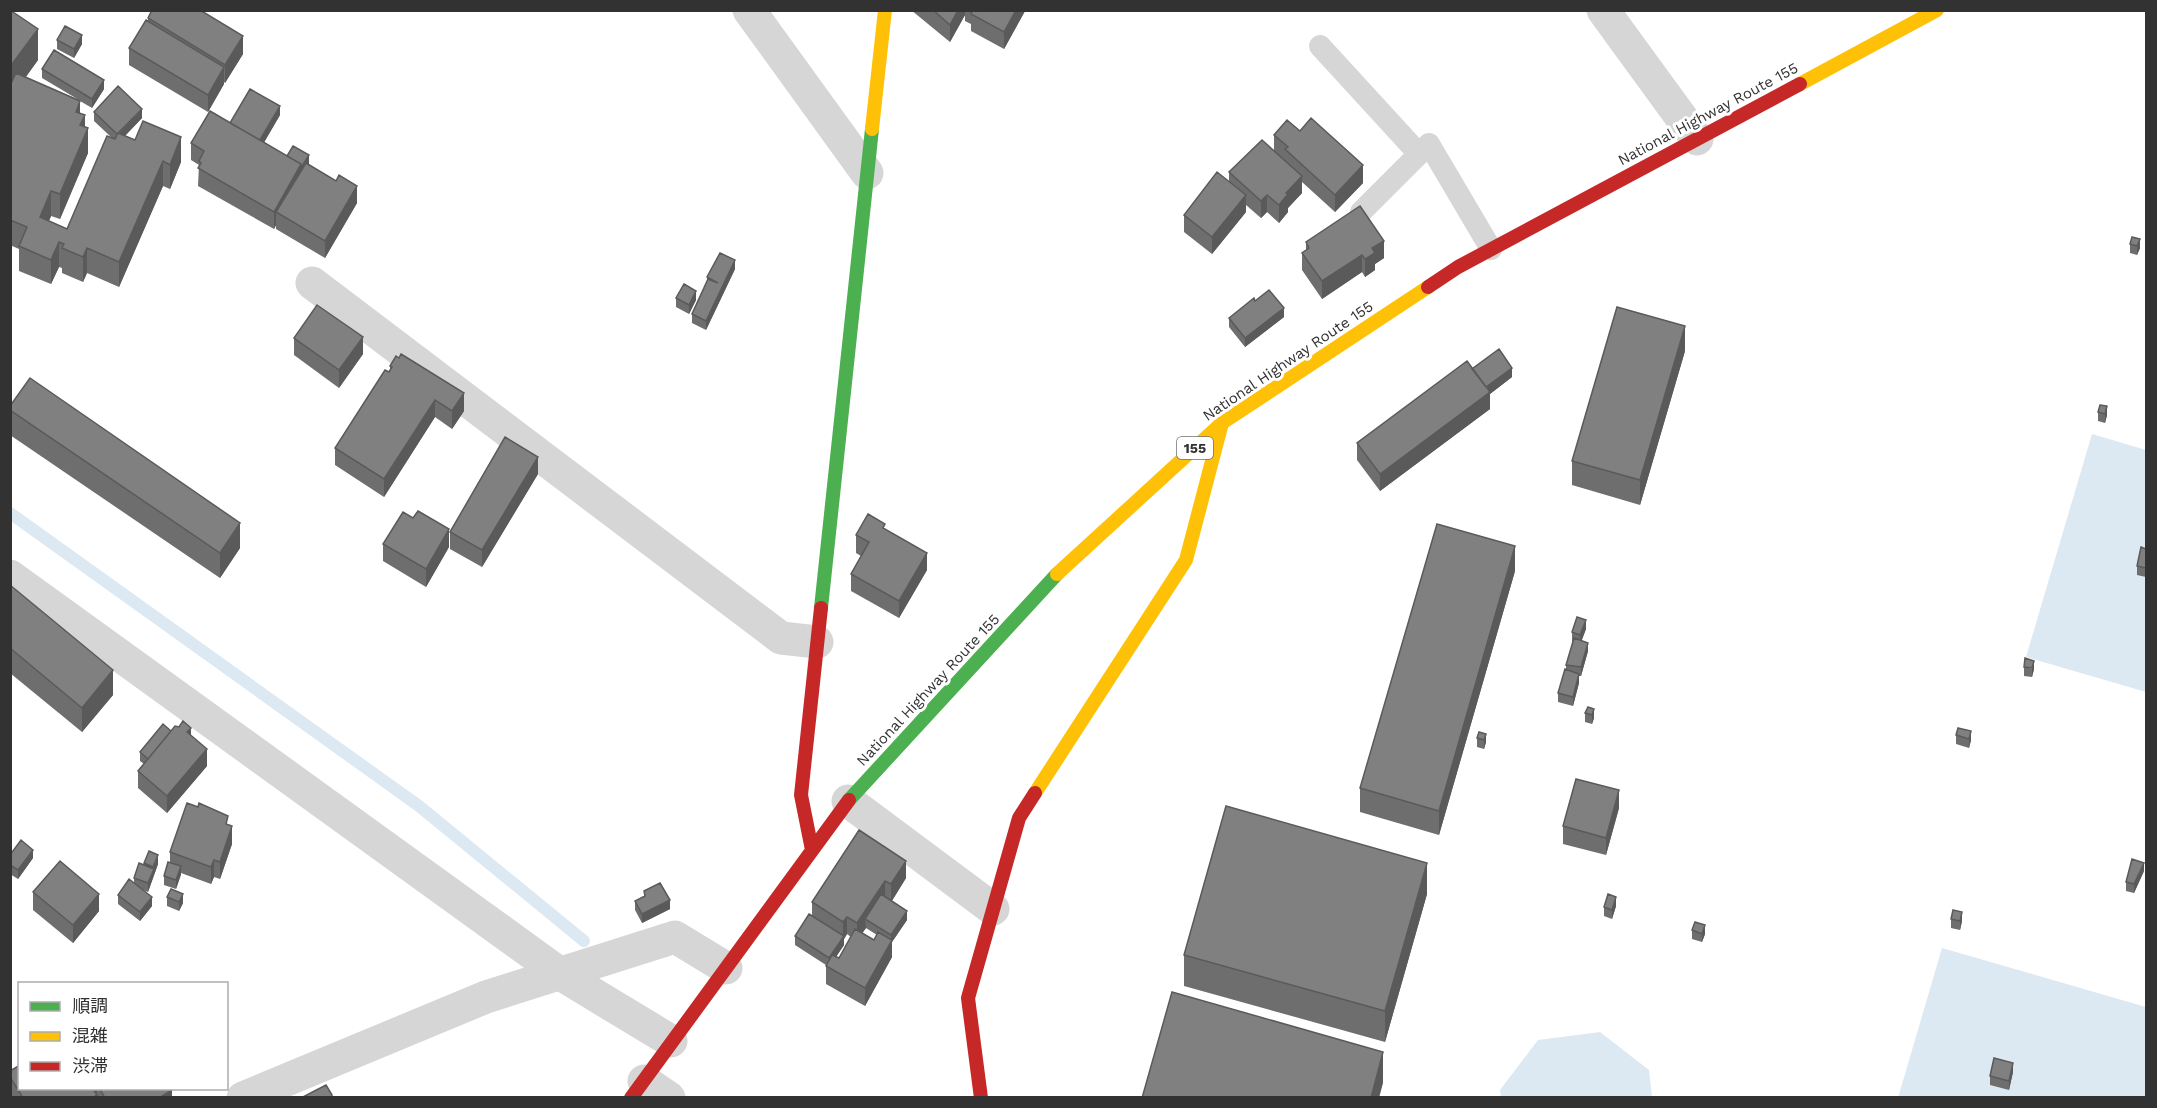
<svg xmlns="http://www.w3.org/2000/svg" width="2157" height="1108" font-family="'Work Sans','Noto Sans JP',sans-serif">
	<rect width="100%" height="100%" fill="#fff"/>
	<path fill="#dce9f3" d="M2092 434 2146 450V692L2026 657Z
		M1942 948 2146 1007V1097L1898 1098Z
		M1600 1032 1649 1070 1652 1097H1501L1500 1090 1538 1040Z"/>
	<g fill="none" stroke-linecap="round" stroke-linejoin="round">
		<path stroke="#dce9f3" stroke-width="12" d="M10 513 419 806 584 941"/>
		<path stroke="#d6d6d6" stroke-width="22" d="M1320 46 1419 154
			M1361 212 1429 144 1491 249"/>
		<path stroke="#d6d6d6" stroke-width="33" d="M749 10 867 173
			M1603 10 1697 139
			M312 283 781 638 817 642
			M10 576 562 975 671 1041
			M848 801 993 909
			M644 1081 669 1098
			M243 1098 486 997 675 937 726 968"/>
		<path stroke="#4caf50" stroke-width="14" d="M821 608 872 129
			M849 800 1057 574"/>
		<path stroke="#ffc107" stroke-width="14" d="M1800 84 1937 10
			M872 129 885 10
			M1057 574 1222 423 1428 287
			M1035 793 1186 560 1222 423"/>
		<path stroke="#c62828" stroke-width="14" d="M1428 287 1458 267 1800 84
			M812 850 801 795 821 608
			M631 1098 849 800
			M981 1098 968 998 1019 818 1035 793"/>
	</g>
	<path fill="#6e6e6e" fill-rule="evenodd" d="M10 10 38 60 26 77 79 100 42 78V69L104 89 92 108 80 101V114L85 127 88 153 60 219 51 216 49 221 67 229 111 137 94 121V112L142 118 125 136 181 162 170 189 163 186 119 287 87 273 83 282 62 273V268L59 267 51 284 19 271V249L10 245Z
		M911 10H1025V11L1004 49 971 31V24L965 21V15L950 42Z
		M148 18 243 54 225 83 224 82V84L208 112 129 65V48L148 21Z
		M57 40 82 44 74 58 57 49Z
		M280 115 264 142 287 156 309 164 357 203 325 258 276 229V225L274 229 198 186 199 165 191 160V143Z
		M1300 131 1363 183 1335 212 1302 182V193L1288 208V212L1279 223 1267 212 1261 218 1246 205V212L1212 254 1184 232V215L1229 182V172L1274 151V135Z
		M2132 237 2140 248 2137 255 2130 253V244Z
		M1306 242 1384 258 1375 264V270L1365 277 1362 272 1322 299 1302 270V253L1306 250Z
		M735 269 706 330 692 323V314L707 282V277Z
		M676 298 696 300 689 314 676 307Z
		M1255 301 1284 317 1245 347 1229 327V318Z
		M294 338 363 354 339 388 294 355Z
		M1685 351 1640 505 1572 485V461Z
		M390 366 464 411 452 429 435 417 384 497 335 465V448L390 370Z
		M1472 369 1512 377 1490 394V409L1380 491 1357 460V443Z
		M10 406 240 548 220 578 10 435Z
		M2107 406V415L2105 423 2098 421V412Z
		M538 474 482 567 450 549V532Z
		M885 530 927 570 899 618 851 591V574L861 556 856 553V535Z
		M383 544 449 547 426 587 383 561Z
		M2146 549V577L2137 575V566Z
		M1515 571 1439 835 1360 812V788Z
		M10 585 113 695 82 732 10 673Z
		M1586 629 1582 640 1588 651 1581 676H1579V683L1573 706 1558 702V693L1566 670V665L1573 642 1572 641V632Z
		M2024 667 2034 669 2032 677 2024 676Z
		M1594 709V718L1592 724 1585 722V713Z
		M171 731 191 736 207 766 167 813 138 788V771L144 764 140 761V752Z
		M1479 732 1486 742 1484 749 1477 747V738Z
		M1956 735 1971 740 1969 748 1956 744Z
		M1619 808 1606 855 1563 844V826Z
		M228 825 232 844 220 879 214 877 211 884 181 873 176 889 164 885V876L170 862V852Z
		M859 830 906 878 892 901 907 920 892 942V957L865 1006 826 984V965L795 945V936L812 916V902ZM866 928 877 935 874 940 862 933ZM847 934 851 937 839 958 836 957 844 945V939Z
		M10 855 33 858 18 879 10 874Z
		M144 863 158 864 148 892 143 890 152 906 140 921 118 904V895L134 883V878L144 865Z
		M2144 871 2134 893 2126 891V882Z
		M644 891 670 909 642 923 635 910V901L644 896Z
		M33 892 99 911 73 943 33 910Z
		M1427 894 1385 1042 1184 986V955Z
		M167 897 183 903 179 911 167 906Z
		M1616 906 1612 919 1604 916V907Z
		M1951 919 1962 921 1960 930 1951 928Z
		M1692 930 1705 934 1702 942 1692 939Z
		M10 1071 20 1089H171L172 1098H13L10 1094Z
		M2013 1072 2009 1090 1990 1085V1076Z"/>
	<path fill="#5a5a5a" d="M958 10H965V15L950 42V25Z
		M1016 10H1025V11L1004 49V32Z
		M38 29V60L10 98V67Z
		M82 35V44L74 58V49Z
		M243 36V54L225 83V65Z
		M224 67V84L208 112V95Z
		M104 80V89L92 108V99Z
		M80 101V125L76 112Z
		M280 106V115L258 153V144Z
		M142 109V118L118 143V135Z
		M85 115V136L88 128V153L60 219V194L80 125Z
		M181 137V162L170 189V165Z
		M309 155V164L301 177 276 212V225L274 229V212L301 164Z
		M163 161V186L119 287V262Z
		M1363 165V183L1335 212V195Z
		M1302 176V193L1288 208V212L1279 223V205L1286 193Z
		M357 186V203L325 258V241Z
		M51 191V216L40 242V217Z
		M1246 195V212L1212 254V237Z
		M1267 195V212L1261 218V201Z
		M2140 239V248L2137 255V246Z
		M1384 241V258L1375 264V270L1365 277V259L1372 248Z
		M59 242V267L51 284V260Z
		M87 248V273L83 282V257Z
		M1362 255V272L1322 299V281Z
		M735 260V269L706 330V321Z
		M696 291V300L689 314V305Z
		M1284 308V317L1245 347V338Z
		M1685 326V351L1640 505V480Z
		M363 337V354L339 388V370Z
		M1512 368V377L1490 394V409L1380 491V474L1484 389Z
		M464 393V411L452 429V411Z
		M435 400V417L384 497V479Z
		M2107 406V415L2105 423V414Z
		M538 457V474L482 567V550Z
		M240 523V548L220 578V553Z
		M449 529V547L426 587V569Z
		M1515 546V571L1439 835V811Z
		M927 553V570L899 618V601Z
		M1586 620V629L1580 644V635Z
		M1588 643V651L1581 676V667Z
		M2034 661V669L2032 677V668Z
		M113 670V695L82 732V708Z
		M1579 674V683L1573 706V697Z
		M1594 709V718L1592 724V715Z
		M191 728V745L187 732Z
		M1971 731V740L1969 748V739Z
		M1486 734V742L1484 749V740Z
		M207 749V766L167 813V796Z
		M1619 790V808L1606 855V838Z
		M232 826V844L220 879V862Z
		M33 850V858L18 879V870Z
		M158 855V864L148 892V883Z
		M214 860V877L211 884V867Z
		M906 861V878L891 902V884Z
		M1427 863V894L1385 1042V1011Z
		M2144 863V871L2134 893V884Z
		M181 866V875L176 889V880Z
		M885 881V898L865 919 866 928 857 941V923Z
		M99 894V911L73 943V925Z
		M183 894V903L179 911V902Z
		M152 897V906L140 921V912Z
		M1616 897V906L1612 919V910Z
		M670 900V909L642 923V914Z
		M907 911V920L892 942V957L865 1006V988L891 943V935Z
		M1962 912V921L1960 930V921Z
		M847 917V934L844 939V945L829 967V958L843 938V922Z
		M1705 925V934L1702 942V934Z
		M1383 1052V1083L1379 1098H1371Z
		M2013 1063V1072L2009 1090V1081Z
		M93 1089H97V1098H92Z
		M172 1090V1098H159Z"/>
	<path fill="#808080" stroke="#5a5a5a" stroke-width="1.5" d="M10 10 38 29 10 67Z
		M152 10H200L243 36 225 65 148 18Z
		M933 10H958L950 25Z
		M973 10H1016L1004 32 971 14Z
		M146 20 224 67 208 95 129 48Z
		M65 26 82 35 74 49 57 40Z
		M54 50 104 80 92 99 42 69Z
		M16 73 80 101 76 112 85 115 80 125 88 128 60 194 51 191 40 217 67 229 107 136 115 139 118 133 135 140 143 121 181 137 170 165 163 161 119 262 87 248 83 257 62 248 64 244 59 242 51 260 19 246 27 227 10 220V86Z
		M118 86 142 109 117 134 94 112Z
		M250 89 280 106 260 140 230 123Z
		M210 111 301 164 274 212 198 168 201 163 199 161 204 151 191 143Z
		M1311 118 1363 165 1335 195 1285 149 1288 147 1274 135 1287 120 1300 131Z
		M1262 140 1302 176 1286 193 1288 194 1279 205 1267 195 1261 201 1229 172Z
		M293 146 309 155 301 168V164L287 156Z
		M306 163 336 181 339 175 357 186 325 241 276 212Z
		M1217 172 1246 195 1212 237 1184 215Z
		M1360 206 1384 241 1372 248 1375 253 1365 259 1362 255 1322 281 1302 253 1309 248 1306 242Z
		M2132 237 2140 239 2137 246 2130 244Z
		M720 253 735 260 706 321 692 314 708 279 718 283 707 277Z
		M684 284 696 291 689 305 676 298Z
		M1269 290 1284 308 1245 338 1229 318 1254 298 1255 301Z
		M317 305 363 337 339 370 294 338Z
		M1617 307 1685 326 1640 480 1572 461Z
		M1499 349 1512 368 1486 387 1472 369Z
		M401 354 464 393 452 411 435 400 384 479 335 448 385 370 389 372 392 367 390 366 396 356 399 358Z
		M1467 361 1490 392 1380 474 1357 443Z
		M30 378 240 523 220 553 10 410V406Z
		M2100 405 2107 406 2105 414 2098 412Z
		M505 437 538 457 482 550 450 532Z
		M418 511 449 529 426 569 383 544 403 512 413 518Z
		M868 514 885 524 883 528 927 553 899 601 851 574 869 542 856 535Z
		M1437 524 1515 546 1439 811 1360 788Z
		M2141 547 2146 549V568L2137 566Z
		M10 585 113 670 82 708 10 648Z
		M1577 617 1586 620 1580 635 1572 632Z
		M1574 638 1588 643 1581 667 1566 665Z
		M2025 658 2034 661 2032 668 2024 667Z
		M1565 669 1579 674 1573 697 1558 693Z
		M1588 707 1594 709 1592 715 1585 713Z
		M183 721 191 728 187 732 207 749 167 796 138 771 175 726 179 727Z
		M163 724 171 731 148 759 140 752Z
		M1958 728 1971 731 1969 739 1956 735Z
		M1479 732 1486 734 1484 740 1477 738Z
		M1576 779 1619 790 1606 838 1563 826Z
		M187 803 198 807 199 803 228 816 226 824 232 826 220 862 214 860 211 867 170 852Z
		M1226 806 1427 863 1385 1011 1184 955Z
		M859 830 906 861 891 884 885 881 857 923 847 917 843 922 812 902Z
		M21 840 33 850 18 870 10 865V855Z
		M149 851 158 855 153 867 144 863Z
		M2132 859 2144 863 2134 884 2126 882Z
		M60 861 99 894 73 925 33 892Z
		M168 862 181 866 176 880 164 876Z
		M139 863 154 869 148 883 134 878Z
		M129 879 152 897 140 912 118 895Z
		M660 883 670 900 642 914 635 901 645 896 644 891Z
		M171 889 183 894 179 902 167 897Z
		M881 894 907 911 891 935 865 919Z
		M1608 894 1616 897 1612 910 1604 907Z
		M1953 910 1962 912 1960 921 1951 919Z
		M809 914 844 936 829 958 795 936Z
		M1695 922 1705 925 1702 934 1692 930Z
		M855 929 874 940 878 932 892 940 865 988 826 966 832 955 839 958Z
		M1172 992 1383 1052 1371 1098H1142Z
		M1994 1058 2013 1063 2009 1081 1990 1076Z
		M20 1065V1089H93L97 1095 92 1098H23L10 1077V1071Z
		M326 1085 332 1095V1098H301Z
		M100 1089H171L172 1090 159 1098H105Z"/>
	<g text-anchor="middle" stroke-width="6" stroke-linejoin="round" paint-order="stroke">
		<rect fill="#fff" stroke="#707070" stroke-width="1.5" x="1177" y="437" width="36" height="22" rx="4.5"/>
		<g font-size="14" font-weight="bold" fill="#323232">
			<text x="1195" y="453">155</text>
		</g>
		<g font-size="15" fill="#323232" stroke="#fff">
			<text transform="translate(1708 114) rotate(-28)" y="5">National Highway Route 155</text>
			<text transform="translate(1288 361) rotate(-34)" y="5">National Highway Route 155</text>
			<text transform="translate(928 690) rotate(-47)" y="5">National Highway Route 155</text>
		</g>
	</g>
	<rect width="2157" height="1108" fill="none" stroke="#323232" stroke-width="24"/>
	<rect x="18" y="982" width="210" height="108" fill="#ffffff" stroke="#adadad" stroke-width="1.5"/>
	<rect x="30" y="1002" width="30" height="9" fill="#4caf50" stroke="#adadad" stroke-width="1.5"/>
	<text x="72" y="1012" font-size="18" fill="#323232">順調</text>
	<rect x="30" y="1032" width="30" height="9" fill="#ffc107" stroke="#adadad" stroke-width="1.5"/>
	<text x="72" y="1042" font-size="18" fill="#323232">混雑</text>
	<rect x="30" y="1062" width="30" height="9" fill="#c62828" stroke="#adadad" stroke-width="1.5"/>
	<text x="72" y="1072" font-size="18" fill="#323232">渋滞</text>
</svg>
